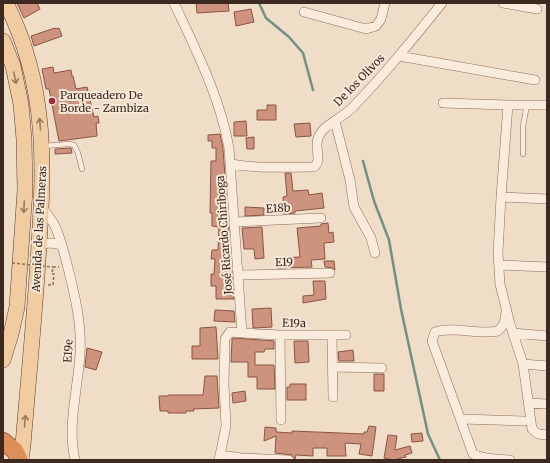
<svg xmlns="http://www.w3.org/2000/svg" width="550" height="463" font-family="Merriweather,serif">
	<rect width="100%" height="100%" fill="#efddc8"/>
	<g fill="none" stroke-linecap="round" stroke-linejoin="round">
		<path stroke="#6f9284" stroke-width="2.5" d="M259 3 266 18 289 37 303 53 313 90
			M363 161 374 201 389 240 401 309 428 434 440 460"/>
	</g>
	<path fill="#ce937e" stroke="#8b5442" d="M17 3H37L40 9 24 18Z
		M196 3H228L229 11 197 13Z
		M251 9 254 22 236 26 234 12Z
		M55 28V29L59 28 62 36 34 46 31 36Z
		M53 67 54 73 71 70 72 76H73L76 89 87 87 94 117 98 116 99 123H96L97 136 59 141 49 89H46L42 69Z
		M267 105H276V120H257V110H267Z
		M246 121 247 136H234V122Z
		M310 123 311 136 296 137 294 124Z
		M220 134 223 149 234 299H216V286H211V274H214L215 259H211L212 250H218L219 227 212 226V213H210L211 161H216V148H212V141H208V135Z
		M254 137V149H247L246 138Z
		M70 148H71L72 153 55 154V149Z
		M285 173H291L293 191 308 190 309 195 322 193 324 208 295 211V213L284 214 283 197 287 196Z
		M245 207 264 208V215L245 216Z
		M328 223 329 233 333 232 334 242 324 243 325 259 311 260 312 267 277 268 276 258 300 257 297 228 321 226V224Z
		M262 227 264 258 255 259 254 249H244L242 228Z
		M324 261H334L335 270 333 268 325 267Z
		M313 281H325L326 299 303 303V296L314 295Z
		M271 308 272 327 253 328 252 309Z
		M215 310 234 311 235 322 214 321Z
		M216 327 218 359H192V346H200V328Z
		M233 338 274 341V349H265L264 352H255V365H274L275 389H257V377H248V362H231L232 340Z
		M294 341H308L309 362 295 363Z
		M87 348 102 352 96 370 85 367Z
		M353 350 354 361H339L338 352Z
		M374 374H384V391H374Z
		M205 376H217L219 408 193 409 194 411H186V413H168V411H160L159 396H168V395H203Z
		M290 384H306V400H287V387H290Z
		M245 391 246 401 233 403 232 393Z
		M369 426 376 427 372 456 359 454 361 444 345 443 346 456H327V448H313V456L296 455 295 460 292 455 275 453 276 436 264 441 265 427 276 428V432L292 433V431L364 434V432H367Z
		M422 433 423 441 412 442 411 434Z
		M388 435 397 436 395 450 410 446 412 453 405 455 406 457 393 460 384 458Z"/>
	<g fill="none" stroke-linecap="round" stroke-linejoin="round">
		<g stroke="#8c6e5c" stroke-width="5.5">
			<path id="lane" d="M43 146 70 144 74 145 78 153 82 169
				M523 154V126L527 105"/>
		</g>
		<g stroke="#8c6e5c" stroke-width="10">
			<path id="street" d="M174 3C196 50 220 97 229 148L242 333 230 332 225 339 224 384 226 426 219 460
				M503 3 537 9
				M304 12 366 29 376 26 381 19 385 3
				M399 56 535 80
				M443 103 508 105H547
				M508 105 501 197 498 253 500 284 510 324 523 364 532 429 538 434 547 435
				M335 121 350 180 354 207 371 238 375 253
				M231 164C259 169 286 167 314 167 325 158 308 144 325 128 333 121 344 116 352 108 384 75 413 39 442 3
				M501 197 547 199
				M42 207C46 212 50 218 54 224 61 238 64 253 68 268 75 296 82 325 80 354 78 389 67 425 75 460
				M235 222 321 218
				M39 244 51 243 62 245
				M499 265 547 267
				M239 275 330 273
				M506 312 504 324 498 331C477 335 455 326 435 332L432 341 473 454C484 460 498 459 510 460
				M242 333 280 335H346
				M513 333 547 336
				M280 335 281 420
				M332 336 333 397
				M523 364 547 366
				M333 367 382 368
				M529 403 547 404
				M461 419 524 421
				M221 455 241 458 289 460"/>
		</g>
		<g stroke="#5a3d30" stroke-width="16">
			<path id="primary" d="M6 3C49 88 44 169 38 261 34 323 28 384 23 445L21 460
				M3 41 13 66 21 104 24 139 25 190 17 307 11 334 3 360"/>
		</g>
		<g stroke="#5a3d30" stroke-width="18">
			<path id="highway" d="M3 441 15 451 19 460"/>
		</g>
		<path stroke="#8c6e5c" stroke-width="1.5" stroke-dasharray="3 2" stroke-linecap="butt" d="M48 285H53L54 274H52L53 267H59"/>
		<use href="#lane" stroke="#f9ecdc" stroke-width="4.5"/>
		<use href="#street" stroke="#f9ecdc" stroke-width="9"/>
		<use href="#primary" stroke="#f2cca1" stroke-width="15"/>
		<use href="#highway" stroke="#de8f59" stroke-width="17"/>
		<path stroke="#8c6e5c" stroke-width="1.5" stroke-dasharray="3 2" stroke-linecap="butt" d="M12 263 53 267"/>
	</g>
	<defs><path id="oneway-shaft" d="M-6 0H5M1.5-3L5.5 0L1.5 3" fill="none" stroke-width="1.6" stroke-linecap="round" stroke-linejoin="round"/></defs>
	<g stroke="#977a60">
		<use href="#oneway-shaft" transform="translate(15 78) rotate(78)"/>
		<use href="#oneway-shaft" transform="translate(40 124) rotate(-95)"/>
		<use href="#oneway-shaft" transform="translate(24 207) rotate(93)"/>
		<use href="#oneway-shaft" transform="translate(25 421) rotate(-85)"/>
	</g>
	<circle fill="#9c2c3e" stroke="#f6e9d8" stroke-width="1.5" cx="52" cy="101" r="4"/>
	<g text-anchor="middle" stroke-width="4" stroke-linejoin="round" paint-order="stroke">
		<g font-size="11" fill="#3c2920" stroke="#f6e9d8">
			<text transform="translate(359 80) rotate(-46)" y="4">De los Olivos</text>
			<text transform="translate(278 208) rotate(-3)" y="4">E18b</text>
			<text transform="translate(39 229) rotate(-87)" y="4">Avenida de las Palmeras</text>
			<text transform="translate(224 235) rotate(-94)" y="4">José Ricardo Chiriboga</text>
			<text transform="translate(284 262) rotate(-2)" y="4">E19</text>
			<text transform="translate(294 323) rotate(1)" y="4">E19a</text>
			<text transform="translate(68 351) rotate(-87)" y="4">E19e</text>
		</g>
		<g font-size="11" fill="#3c2920" stroke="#f6e9d8" text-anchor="start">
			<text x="60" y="99">Parqueadero De<tspan x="60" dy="13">Borde - Zambiza</tspan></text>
		</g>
	</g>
	<rect width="550" height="463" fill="none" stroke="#3c2920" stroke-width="8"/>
</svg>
